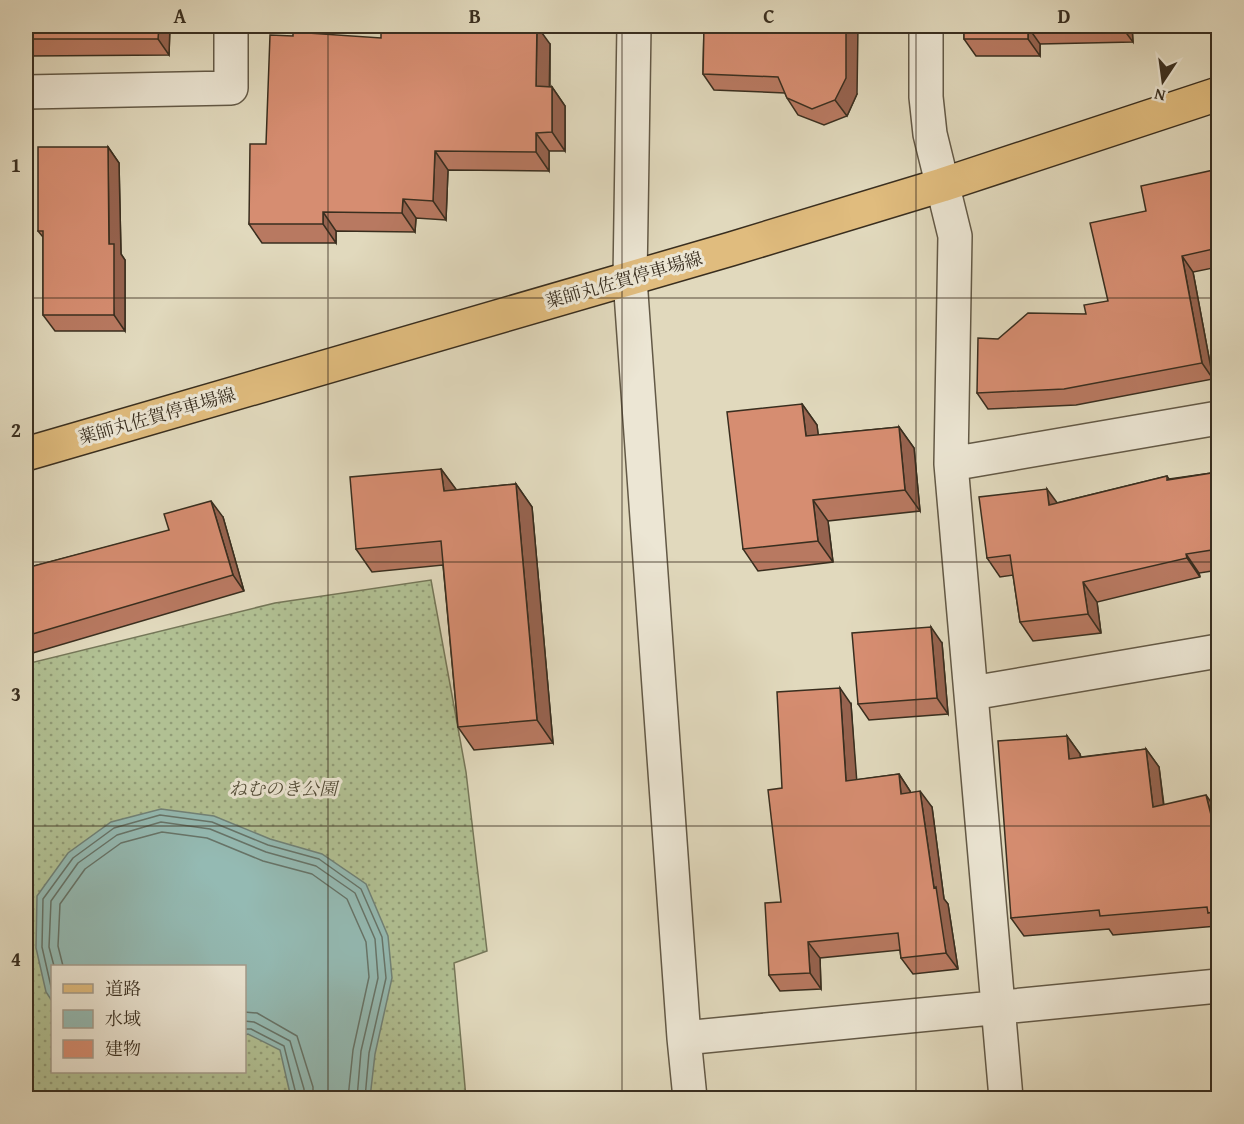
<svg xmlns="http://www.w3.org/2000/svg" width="1244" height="1124" font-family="'Gentium Book Plus','Noto Serif JP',serif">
	<defs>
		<pattern id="grass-dots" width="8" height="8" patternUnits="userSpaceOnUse" patternTransform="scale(1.5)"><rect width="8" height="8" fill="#b1c093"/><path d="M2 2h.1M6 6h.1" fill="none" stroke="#919c77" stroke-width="1.8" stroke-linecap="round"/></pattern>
	</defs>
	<rect width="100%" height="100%" fill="#e1d9bd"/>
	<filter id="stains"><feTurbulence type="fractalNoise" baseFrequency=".00333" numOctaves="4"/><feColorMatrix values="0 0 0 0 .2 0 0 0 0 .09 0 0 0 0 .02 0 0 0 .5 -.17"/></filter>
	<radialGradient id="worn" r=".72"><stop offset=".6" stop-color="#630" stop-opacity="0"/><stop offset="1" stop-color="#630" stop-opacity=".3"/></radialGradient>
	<path fill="url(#grass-dots)" stroke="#757759" stroke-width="1.5" fill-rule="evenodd" d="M431 580 466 772 487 951 454 963 466 1098H26V664L275 603ZM52 966H244V1072H52Z"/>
	<path fill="#94bab3" stroke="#708278" stroke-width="1.5" d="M161 809 214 816 270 839 322 854 366 884 388 936 392 978 375 1054 370 1098H291L280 1050 248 1034 245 1035 244 966H52V1001L46 992 36 948 37 896 68 853 111 822Z"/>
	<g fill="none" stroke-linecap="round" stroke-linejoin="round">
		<path stroke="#667469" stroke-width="1.5" d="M54 966 49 947 51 901 78 863 117 835 161 822 210 829 266 852 316 866 355 893 375 939 378 978 361 1051 357 1098
			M63 966 58 946 60 904 85 869 121 843 162 832 207 838 263 861 312 874 347 899 366 942 369 977 353 1050 348 1098
			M52 991 42 947 43 899 73 858 114 828 160 815 212 822 268 845 319 859 361 889 382 937 386 978 369 1053 365 1098
			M244 1012 257 1013 297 1036 313 1087V1098
			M244 1021 254 1022 290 1041 304 1089V1098
			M244 1029H251L284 1046 297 1098"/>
		<g stroke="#635946" stroke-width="36">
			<path id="minor" d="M634 26 630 279 684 1038 690 1098
				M926 26V97L930 134 955 236 951 464
				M26 92 231 88V26
				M972 693 1218 651
				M684 1038 1218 986
				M1006 1098 951 464 1218 418"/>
		</g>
		<g stroke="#392e1f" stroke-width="36">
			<path id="major" d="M26 454 731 249 942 185 1218 94"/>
		</g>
		<use href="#minor" stroke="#ece6d4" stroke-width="33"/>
		<use href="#major" stroke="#e0bc7e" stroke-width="33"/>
	</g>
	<path fill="#b87961" stroke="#392e1f" stroke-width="1.5" d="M26 26H170L169 55 29 56 26 51Z
		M704 26 857 94 847 116 824 125 798 115 787 98 785 93 714 90 703 74Z
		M964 26H1132L1133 42 1040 44V56H976L964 39Z
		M381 38 550 44V87H552L565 106V151H549V171L448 170 446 220 416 218 415 232 336 231V243H262L249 224 266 144Z
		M108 147 119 163 121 254 125 260V331H55L43 315V237L38 231Z
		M1218 169V267L1193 272 1213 379 1076 405 988 409 977 393 998 339 1086 314 1108 301 1146 211Z
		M802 404 817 425 818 435 899 427 914 448 920 511 828 521 833 562 758 571 743 549Z
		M441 469 456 490 516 484 532 507 553 743 474 750 458 727 443 565 372 572 356 549Z
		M1218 472V570L1199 573 1200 577 1097 602 1101 633 1033 641 1020 622 1013 575 1000 577 987 558 1057 503 1167 476 1169 479Z
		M223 517 244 591 26 655V568Z
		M942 643 948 714 869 720 858 704Z
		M851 704 856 780 899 774 910 791V792L932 807 944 899 948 904 958 969 913 974 901 958 900 950 820 958 821 989 780 991 769 975 781 902 782 788Z
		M1067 736 1080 754 1081 757 1146 749 1159 767 1164 805 1218 812V928L1217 926 1113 935 1109 929 1024 936 1011 918Z"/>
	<path fill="#96634f" stroke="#392e1f" stroke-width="1.5" d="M159 26H170L169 55 158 39Z
		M537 26 550 44 549 105 536 86Z
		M846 26H858L857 94 847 116 835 100Z
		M1121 26H1132L1133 42Z
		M1028 27 1040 44V56L1028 39Z
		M552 87 565 106V151L552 132Z
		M536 133 549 151V171L536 152Z
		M108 147 119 163 121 254 125 260V331L114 315 109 244Z
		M435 151 448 170 446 220 433 201Z
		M403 199 416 218 415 232 402 213Z
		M323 212 336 231V243L323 224Z
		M1182 256 1193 272 1213 379 1202 363Z
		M802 404 817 425 821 457 806 436Z
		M899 427 914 448 920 511 905 490Z
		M441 469 458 492 444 491Z
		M516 484 532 507 553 743 537 720Z
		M1047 489 1061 508 1049 505Z
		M813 500 828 521 833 562 818 541Z
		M211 501 223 517 244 591 233 575Z
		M1186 554 1199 573 1200 577 1187 558Z
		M1083 582 1097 602 1101 633 1088 614Z
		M931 627 942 643 948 714 937 698Z
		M840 688 851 704 858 797 846 781Z
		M1067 736 1080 754 1082 777 1069 759Z
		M1146 749 1159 767 1166 826 1153 807Z
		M899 774 910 791 912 810 901 794Z
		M920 791 932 807 944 899 948 904 958 969 946 953 934 888Z
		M1206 795 1218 812V826L1211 815Z
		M808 942 820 958 821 989 810 973Z"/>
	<path fill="#d68d71" stroke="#392e1f" stroke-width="1.5" d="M26 26H159L158 39H26Z
		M444 26H537L536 86 552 87V132L536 133V152L435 151 433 201 403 199 402 213 323 212V224H249L250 144H266L270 35 293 36V32L381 38V29L444 32Z
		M704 26H846V78L835 100 812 109 787 98 778 77 703 74Z
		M964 26H1116L1028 27V39H964Z
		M38 147H108L109 244H114V315H43V231H38Z
		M1218 169V248L1182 256 1202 363 1064 389 977 393 978 338 998 339 1028 313 1086 314 1084 305 1108 301 1090 223 1146 211 1141 186Z
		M802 404 806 436 899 427 905 490 813 500 818 541 743 549 727 412Z
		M441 469 444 491 516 484 537 720 458 727 441 541 356 549 350 477Z
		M1218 472V549L1186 554 1187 558 1083 582 1088 614 1020 622 1010 555 987 558 979 497 1047 489 1049 505 1167 476V480Z
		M211 501 233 575 26 636V568L169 530 164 514Z
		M931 627 937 698 858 704 852 633Z
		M840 688 846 781 899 774 901 794 920 791 934 888 936 887 946 953 901 958 898 933 808 942 810 973 769 975 765 903 781 902 768 790 782 788 777 692Z
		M1067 736 1069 759 1146 749 1153 807 1206 795 1211 815 1218 814V911L1208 913 1207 907 1100 916 1099 910 1011 918 998 741Z"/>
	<path fill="none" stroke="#392e1f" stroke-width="1.5" stroke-opacity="0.55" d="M328 26V1098M622 26V1098M916 26V1098M26 298H1218M26 562H1218M26 826H1218"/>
	<g text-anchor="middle" stroke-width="6" stroke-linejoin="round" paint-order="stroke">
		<g font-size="18" fill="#392e1f" stroke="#ece6d4">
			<text transform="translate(624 280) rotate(-16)" y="6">薬師丸佐賀停車場線</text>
			<text transform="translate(157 416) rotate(-16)" y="6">薬師丸佐賀停車場線</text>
		</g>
		<g font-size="18" font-style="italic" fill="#514b36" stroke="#ece6d4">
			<text x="283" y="795">ねむのき公園</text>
		</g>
	</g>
	<rect width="1244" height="1124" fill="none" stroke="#e1d9bd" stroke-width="66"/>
	<rect x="51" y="965" width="195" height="108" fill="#ece6d4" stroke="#a49c8c" stroke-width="1.5"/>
	<rect x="63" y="984" width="30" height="9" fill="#e0bc7e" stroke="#a49c8c" stroke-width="1.5"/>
	<text x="105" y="995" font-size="18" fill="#392e1f">道路</text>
	<rect x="63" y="1010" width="30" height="18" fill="#94bab3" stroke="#a49c8c" stroke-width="1.5"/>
	<text x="105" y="1025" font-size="18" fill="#392e1f">水域</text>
	<rect x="63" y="1040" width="30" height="18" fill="#d68d71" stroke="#a49c8c" stroke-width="1.5"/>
	<text x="105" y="1055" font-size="18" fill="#392e1f">建物</text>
	<g transform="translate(1163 81) rotate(193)" stroke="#ece6d4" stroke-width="4.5" paint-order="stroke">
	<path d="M0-4.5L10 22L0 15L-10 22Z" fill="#392e1f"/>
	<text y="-9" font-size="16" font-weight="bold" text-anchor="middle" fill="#392e1f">N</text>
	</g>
	<rect x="33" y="33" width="1178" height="1058" fill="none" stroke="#392e1f" stroke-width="2"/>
	<g font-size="20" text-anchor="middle" font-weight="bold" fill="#392e1f">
		<text x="180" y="23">A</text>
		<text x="475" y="23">B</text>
		<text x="769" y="23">C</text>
		<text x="1064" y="23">D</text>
		<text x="16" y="172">1</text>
		<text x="16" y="437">2</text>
		<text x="16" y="701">3</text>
		<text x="16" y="966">4</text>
	</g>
	<rect width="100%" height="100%" filter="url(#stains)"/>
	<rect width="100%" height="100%" fill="url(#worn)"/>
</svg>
